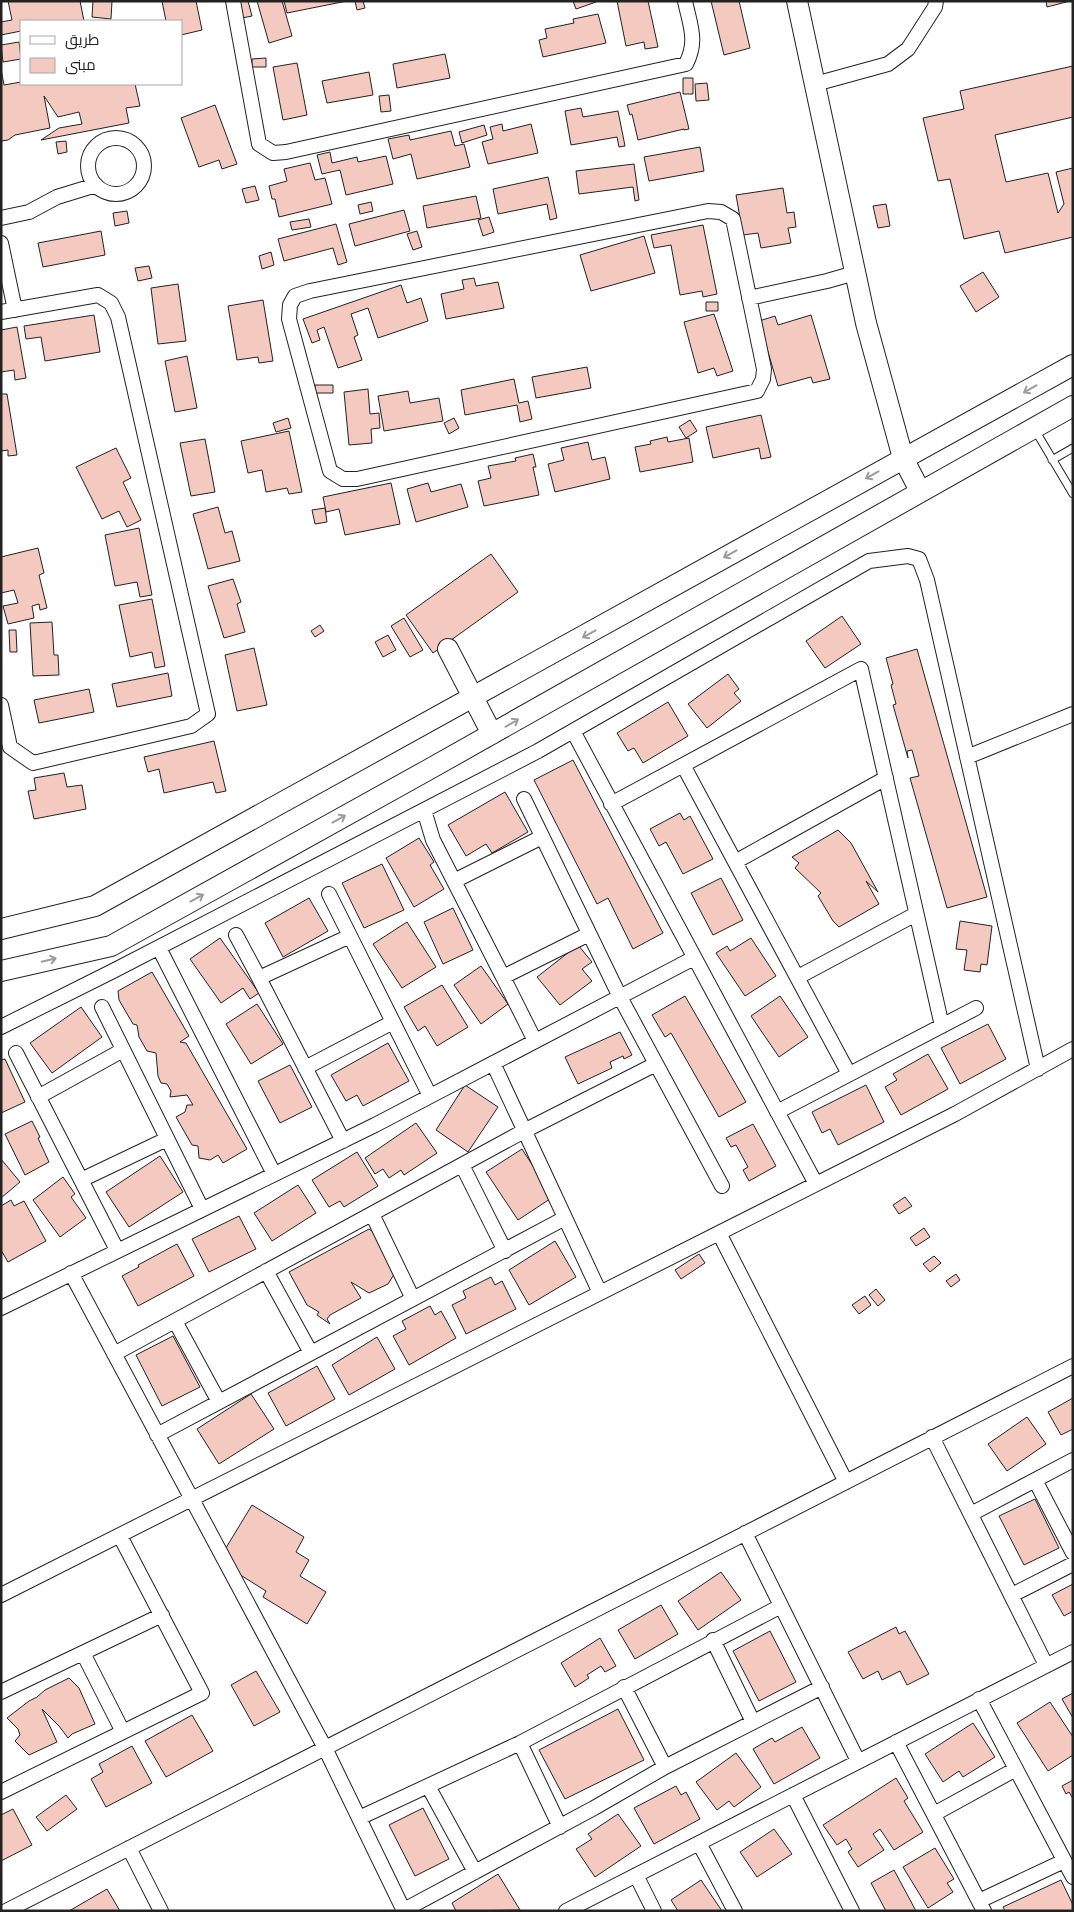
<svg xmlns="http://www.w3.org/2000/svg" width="1074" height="1912" font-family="'Roboto Serif',Cairo,serif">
	<rect width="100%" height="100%" fill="#fff"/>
	<path fill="#f3c9c0" stroke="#222" d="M8 1H80L84 21H21V31L1 35V22L12 20Z
		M93 1H112L111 19 92 17Z
		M162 1H196L202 30 181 35V21H166Z
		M238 1H248L252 16 242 18Z
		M257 1H282L292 36 269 43Z
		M284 1H347L287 13Z
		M355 1H363L365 8 357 10Z
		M573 1H596V2L576 9Z
		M617 1H648L658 47 645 49 644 42 626 46Z
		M711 1H739L750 48 724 55Z
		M1046 1H1070L1047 7Z
		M598 14 606 43 543 57 539 40 547 38 545 29 574 23 573 19Z
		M19 42 21 59 3 62 1 45Z
		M445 54 450 78 397 88 393 64Z
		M266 58V67H252V59Z
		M297 63 307 115 283 120 273 67Z
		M1073 66V117L995 135 1006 182 1048 173 1058 213 1064 204 1056 172 1073 168V237L1005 253 999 231 964 239 950 179 938 181 923 118 964 109 960 91Z
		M1 69 4 85 21 82V84H135L140 106 126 108 129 123 41 140 59 128 82 124 79 112 58 117 44 96 50 128 15 135 8 140 1 141Z
		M369 72 373 95 327 103 322 81Z
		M683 78H693V94H683Z
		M707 83 709 100 696 101 695 84Z
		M680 92 689 129 684 130V129L638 140 632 114 630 115 627 105Z
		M389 95 391 111 381 112 379 96Z
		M215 105 237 164 222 169 219 160 199 167 181 118Z
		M581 108 583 117 618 111 625 146 619 147 617 137 571 145 565 111Z
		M502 124 503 131 531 124 538 153 488 164 482 142 493 139 490 127Z
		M484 125 487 135 462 143 459 132Z
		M451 131 455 146 464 144 470 167 417 179 411 154 393 159 388 139 409 135 410 140Z
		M66 141 67 152 58 154 56 142Z
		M700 147 704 171 649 181 644 157Z
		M330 152 332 163 357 157 358 162 386 156 393 184 346 195 340 170 322 174 317 155Z
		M310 163 315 180 325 178 332 204 279 217 275 199H272L269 186 287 181 284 169Z
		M634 164 639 200 635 201 633 187 579 194 576 171Z
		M548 177 557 218 550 220 547 204 498 214 493 189Z
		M255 186 259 200 246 203 242 189Z
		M783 188 787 213 794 212 796 227 788 228 791 243 761 248 758 233 743 235 736 195Z
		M476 196 481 218 427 228 423 206Z
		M371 202 373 211 360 214 358 205Z
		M886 204 890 226 878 228 873 206Z
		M404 210 410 231 355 246 349 224Z
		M127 211 129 223 115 226 113 213Z
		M489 217 494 232 483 236 478 220Z
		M309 219 311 227 292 230 290 222Z
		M336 224 347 262 338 265 333 248 284 261 278 239Z
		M703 225 717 294 703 297 702 291 680 295 671 245 654 248 651 235Z
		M101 231 105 255 43 267 38 243Z
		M417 231 422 247 413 250 407 234Z
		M644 236 655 273 591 291 580 255Z
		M271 252 274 265 262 269 259 256Z
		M149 266 152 278 138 281 135 268Z
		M983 272 999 297 976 312 960 286Z
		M474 278 476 286 498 282 504 308 446 319 441 294 464 289 462 280Z
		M178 284 186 341 158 344 151 288Z
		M401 285 407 303 421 298 428 321 378 338 368 308 351 314 358 335 354 337 362 360 338 368 324 327 317 330 320 340 312 343 303 319Z
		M263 300 273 361 259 363 258 357 237 360 228 306Z
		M706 302H718V311H706Z
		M714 314 733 371 717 376 714 368 698 373 684 322Z
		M94 315 100 352 45 361 41 337 26 339 24 326Z
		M811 315 830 379 813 383 811 377 778 386 759 321 775 316 778 325Z
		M17 327 26 378 15 380 14 370 1 372V330Z
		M187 356 197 408 175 412 165 361Z
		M587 367 591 388 536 398 532 377Z
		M514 379 519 403 528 401 532 419 520 422 517 405 465 415 461 390Z
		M315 385H333V393H315Z
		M368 389 370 414 379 413 380 428 371 429 372 443 349 445 344 392Z
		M408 391 410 403 439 398 443 421 384 431 378 396Z
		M1 394H7L17 455 8 456V450L1 451Z
		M761 415 771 457 761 459 759 448 713 458 706 427Z
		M288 418 291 428 276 432 273 423Z
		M454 418 459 428 449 434 444 423Z
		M690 420 697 431 686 438 679 427Z
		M289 431 302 492 289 494 287 488 266 492 262 470 248 473 241 441Z
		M667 437 668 442 689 438 693 462 640 472 635 447 651 444 650 441Z
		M205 439 215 492 191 496 180 443Z
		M588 442 592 460 605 457 610 479 555 492 548 464 564 460 561 448Z
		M116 448 131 478 123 482 141 520 127 527 119 511 102 519 76 467Z
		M533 454 536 467H533L539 495 484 506 478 481 491 478 488 466 516 461 515 458Z
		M391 483 400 524 345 535 339 509 326 512 323 497Z
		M428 483 431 492 461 484 468 507 416 522 407 489Z
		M218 507 225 533 232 531 240 561 208 569 193 514Z
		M325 508 327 522 315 524 312 510Z
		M139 528 152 595 140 597 137 582 115 586 105 535Z
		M38 548 44 573 39 575 47 608 40 610 39 604 32 606 34 618 8 624 3 606 18 603 14 590 1 593V557Z
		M491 554 518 592 433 653 406 615Z
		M233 579 241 602 237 604 245 632 224 638 208 586Z
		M152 599 165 666 155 668 152 652 130 657 119 605Z
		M842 616 861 644 825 668 806 641Z
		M404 618 423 650 410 657 391 626Z
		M52 622 54 655H58L59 675 33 676 30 623Z
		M320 625 324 631 315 637 311 631Z
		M9 630H16L17 652H10Z
		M388 635 396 650 383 657 375 642Z
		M254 648 267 705 237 711 225 655Z
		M917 649 987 897 947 908 910 778 919 776 912 750 907 751 908 758 893 705 896 704 891 685 893 684 886 658Z
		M168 673 172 696 117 707 112 684Z
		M728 674 739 689 734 693 741 701 707 728 688 704Z
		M89 689 94 712 39 723 34 700Z
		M668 702 688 736 643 763 634 748 628 751 617 733Z
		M214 741 226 791 216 793 213 782 164 793 159 769 148 772 144 757Z
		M573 760 663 933 633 949 608 898 597 904 534 780Z
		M64 773 67 787 82 785 86 809 34 819 28 791 36 790 34 778Z
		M505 792 528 832 492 853 486 844 466 856 448 825Z
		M680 813 684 820 690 816 713 859 683 874 666 842 659 846 650 829Z
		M838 830 851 843 878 892 866 881 879 904 839 927 833 921 818 896 821 893 795 868 799 863 792 857Z
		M419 838 434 862 430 865 444 889 414 907 386 858Z
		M382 864 404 910 364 928 342 883Z
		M721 878 743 920 713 935 691 893Z
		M309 898 328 931 283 957 265 923Z
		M453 908 473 950 443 964 424 922Z
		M960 921 992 926 987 965 981 964 980 972 964 970 967 950 956 949Z
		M407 922 436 967 402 988 373 944Z
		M220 938 259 993 250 999 243 988 221 1003 190 959Z
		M751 938 776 976 745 996 716 953 727 946 730 951Z
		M578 945 592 962 582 969 592 981 560 1005 537 977Z
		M481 966 508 1004 481 1024 454 985Z
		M152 972 189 1036 180 1042 186 1043 247 1149 223 1163 218 1155 210 1160 199 1158 198 1146 192 1145 176 1117 185 1112 187 1105H193L187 1095 170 1097 171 1091 167 1084 161 1083 158 1076 156 1053 147 1051 139 1037 137 1025 133 1024 119 1000 118 991Z
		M442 985 468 1027 437 1046 425 1026 418 1031 404 1007Z
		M685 996 746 1102 719 1117 671 1033 665 1037 652 1015Z
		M780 996 808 1037 779 1057 751 1016Z
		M257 1004 283 1044 251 1064 226 1024Z
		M81 1007 102 1037 52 1073 30 1043Z
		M988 1024 1006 1059 960 1084 941 1048Z
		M620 1032 632 1055 624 1059 623 1056 610 1062 612 1068 578 1084 565 1057Z
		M388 1043 409 1081 363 1106 357 1095 346 1101 331 1075Z
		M928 1054 948 1089 901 1115 885 1087 897 1080 893 1074Z
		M5 1059 25 1102 1 1113V1060Z
		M290 1065 312 1107 280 1123 258 1081Z
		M465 1085 498 1107 468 1152 436 1130Z
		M866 1085 884 1122 838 1145 830 1129 822 1133 812 1112Z
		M32 1121 40 1137 38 1138 49 1162 25 1175 5 1134Z
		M416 1123 437 1153 404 1175 401 1170 389 1178 383 1169 375 1174 365 1158Z
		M753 1124 776 1166 749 1181 743 1170 748 1167 736 1145 731 1147 726 1138Z
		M522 1149 553 1197 518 1220 486 1172Z
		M357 1152 378 1186 344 1207 340 1201 329 1207 312 1180Z
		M160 1156 183 1192 129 1227 106 1192Z
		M1 1159 20 1182 1 1198Z
		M63 1177 75 1194 71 1197 86 1218 60 1237 33 1200Z
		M298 1185 316 1213 272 1241 254 1213Z
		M905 1197 912 1206 899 1214 893 1205Z
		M11 1200 14 1206 24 1201 46 1241 8 1262 1 1250V1206Z
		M239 1216 256 1249 209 1272 192 1239Z
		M924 1228 930 1237 916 1246 910 1238Z
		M369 1229 382 1238 398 1268 388 1284 369 1293 351 1282 361 1298 330 1315 327 1319 330 1324 317 1315 319 1312 307 1305 289 1272Z
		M555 1241 576 1277 529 1305 509 1270Z
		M177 1244 194 1276 138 1306 122 1276 139 1267 138 1265Z
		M699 1254 705 1263 681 1279 675 1270Z
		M934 1256 941 1263 930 1272 923 1264Z
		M956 1274 960 1280 951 1287 946 1281Z
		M491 1277 495 1285 502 1281 516 1309 466 1334 452 1305 466 1298 463 1291Z
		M876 1289 885 1300 878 1306 869 1295Z
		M865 1296 871 1305 859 1314 852 1305Z
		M430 1306 435 1315 441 1311 456 1338 409 1365 393 1336 406 1329 402 1321Z
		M173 1336 200 1387 162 1406 136 1355Z
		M377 1337 395 1369 349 1395 332 1365Z
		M317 1366 335 1399 286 1426 268 1393Z
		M251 1394 274 1429 219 1464 197 1429Z
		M1073 1398V1429L1061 1435 1048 1412Z
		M1027 1417 1046 1444 1007 1471 988 1444Z
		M1035 1499 1059 1548 1024 1565 999 1516Z
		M252 1505 304 1537 296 1552 309 1560 300 1576 326 1592 307 1624 263 1597 266 1591 218 1561Z
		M721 1572 741 1600 698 1630 678 1601Z
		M1073 1584V1611L1064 1616 1052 1595Z
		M661 1605 678 1634 635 1659 618 1630Z
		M896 1627 899 1634 905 1631 929 1674 907 1685 900 1671 882 1680 878 1671 863 1679 848 1652Z
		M770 1631 796 1682 759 1701 733 1651Z
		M600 1638 616 1666 605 1672 601 1666 587 1675 589 1678 575 1687 561 1663Z
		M256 1671 280 1712 254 1726 231 1685Z
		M69 1678 79 1688 95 1724 72 1734 68 1738 59 1726 42 1709 57 1742 29 1755 15 1741 20 1735 18 1729 7 1718 29 1701 37 1697 45 1690Z
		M1073 1693V1718L1062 1699Z
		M1050 1702 1073 1737V1755L1048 1771 1017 1723Z
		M618 1709 644 1760 565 1799 539 1750Z
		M192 1715 213 1751 166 1777 145 1741Z
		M973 1723 995 1757 963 1777 959 1771 943 1782 925 1754Z
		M802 1727 820 1758 774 1784 753 1749 772 1738 775 1742Z
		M132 1746 152 1783 106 1807 91 1779 103 1772 99 1764Z
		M736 1753 761 1787 734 1807 729 1801 717 1810 696 1782Z
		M896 1778 908 1798 904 1801 923 1832 894 1850 880 1829 873 1834 884 1850 858 1867 848 1852 852 1849 846 1839 837 1845 823 1825Z
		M1073 1780V1799L1069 1792 1066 1794 1062 1786Z
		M676 1786 681 1795 686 1792 700 1819 654 1844 634 1808Z
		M66 1795 77 1809 47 1831 36 1817Z
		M423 1808 449 1859 415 1876 389 1825Z
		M13 1809 32 1845 1 1861V1815Z
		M618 1814 641 1846 595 1877 576 1849 592 1839 588 1834Z
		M774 1829 792 1854 757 1877 740 1852Z
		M935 1848 954 1879 947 1883 953 1892 928 1908 903 1867Z
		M894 1870 916 1911H886L871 1883Z
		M498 1874 520 1910 456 1911 452 1903Z
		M701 1880 722 1911H678L671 1900Z
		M1061 1880 1073 1905V1911H1005L1003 1907Z
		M107 1889 120 1911H69Z"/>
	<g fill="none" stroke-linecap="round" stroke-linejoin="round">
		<g stroke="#222" stroke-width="9">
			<path id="lane" d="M1035 430 1073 494
				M1052 460 1073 448"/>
		</g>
		<g stroke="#222" stroke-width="16">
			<path id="street" d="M233 1 259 144 273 153 286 152 686 64C698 41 690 25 685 1
				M815 84 888 64 908 49 935 7 936 1
				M88 166a28 28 0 1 1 56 0a28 28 0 1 1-56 0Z
				M708 211 721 212 733 219 764 369 763 379 757 391 357 479H343L330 471 289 319 290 305 295 296 310 291Z
				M1 218 29 212 57 197 96 185
				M1 243 15 310
				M749 298 827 281 855 273
				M1 312 98 295 111 303 118 317 208 714 191 726 33 763 10 747 1 705
				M573 731 816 1184
				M967 757 1073 714
				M683 765 849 1074
				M524 799 620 997 722 1186
				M611 804 861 669 942 1026
				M424 810 433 840 503 977 589 934
				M735 862 886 778
				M454 881 542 837
				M329 894 350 936
				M236 935 259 978
				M159 948 274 1174
				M503 977 535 1041
				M798 977 916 914
				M102 1007 202 1209
				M1 1027 115 970 538 751 869 561 908 556 919 559 927 580 1038 1069
				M16 1053 117 1250
				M493 1063 600 1293
				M305 1068 393 1022
				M38 1097 123 1050
				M777 1112 976 1008
				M343 1141 259 978 350 936 430 1096
				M462 1165 505 1251
				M81 1180 167 1139
				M372 1214 413 1299
				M719 1233 846 1482
				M266 1271 311 1353
				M71 1273 325 1748 404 1911
				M1 1308 375 1125 694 958
				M175 1321 219 1402
				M114 1354 524 1131 656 1064
				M157 1435 565 1218
				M932 1437 1046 1665
				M1035 1480 1073 1553
				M971 1514 1073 1460
				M745 1533 858 1761
				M1 1595 955 1114 1073 1049
				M1012 1595 1073 1564
				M713 1640 753 1722
				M83 1653 123 1732
				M624 1687 665 1767
				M1 1692 162 1615
				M979 1699 1073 1877
				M896 1742 984 1911
				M520 1743 781 1606
				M428 1786 475 1872
				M1 1792 202 1693 120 1536
				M793 1795 852 1911
				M934 1814 1016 1769
				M359 1818 520 1743 560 1827
				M699 1843 735 1911
				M129 1848 161 1911
				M636 1875 654 1911
				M979 1901 1064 1861
				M404 1910 594 1808 665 1767 822 1687
				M6 1911 1073 1366
				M566 1911 1073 1652"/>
		</g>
		<g stroke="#222" stroke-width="22">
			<path id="secondary" d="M797 1 866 323 903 458 920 491
				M448 649 492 734
				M1 929 95 906 1073 365
				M1 971 111 946 426 771 1073 406"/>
		</g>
		<use href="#lane" stroke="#fff" stroke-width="7"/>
		<use href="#street" stroke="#fff" stroke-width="14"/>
		<use href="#secondary" stroke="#fff" stroke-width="20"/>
	</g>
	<defs><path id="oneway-shaft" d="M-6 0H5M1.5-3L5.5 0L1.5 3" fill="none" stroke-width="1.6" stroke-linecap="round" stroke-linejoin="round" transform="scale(1.25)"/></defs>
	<g stroke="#9c9c9c">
		<use href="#oneway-shaft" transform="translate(1030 389) rotate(151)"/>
		<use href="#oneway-shaft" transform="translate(872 475) rotate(151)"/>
		<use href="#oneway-shaft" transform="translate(730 554) rotate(151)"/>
		<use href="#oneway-shaft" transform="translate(589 634) rotate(151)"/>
		<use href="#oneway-shaft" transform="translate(512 723) rotate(-30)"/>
		<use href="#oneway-shaft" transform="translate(339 819) rotate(-29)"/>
		<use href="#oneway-shaft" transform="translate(197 898) rotate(-29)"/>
		<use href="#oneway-shaft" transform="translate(49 960) rotate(-13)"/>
	</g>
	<rect width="1074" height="1912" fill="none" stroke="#222222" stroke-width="5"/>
	<rect x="20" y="20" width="162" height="65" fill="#ffffff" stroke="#a7a7a7"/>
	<rect x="30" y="36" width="25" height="8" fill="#ffffff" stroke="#a7a7a7"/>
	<text x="65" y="45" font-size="15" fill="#222222">طريق</text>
	<rect x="30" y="58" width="25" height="15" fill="#f3c9c0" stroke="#a7a7a7"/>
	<text x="65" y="70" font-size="15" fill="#222222">مبنى</text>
</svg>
